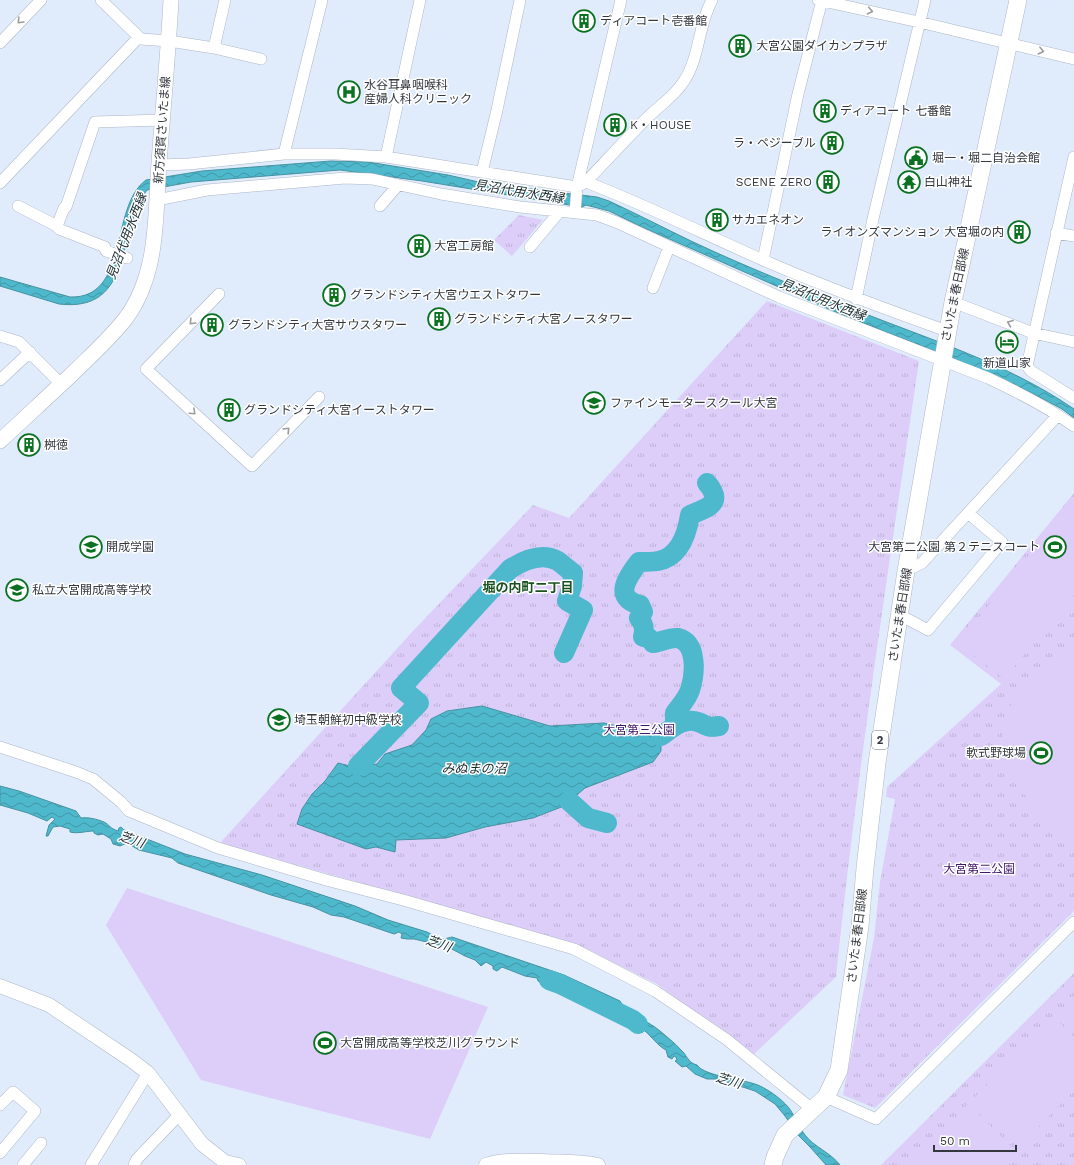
<svg xmlns="http://www.w3.org/2000/svg" width="1074" height="1165" font-family="'Work Sans','Noto Sans JP',sans-serif">
	<defs>
		<pattern id="park-tufts" width="24" height="20" patternUnits="userSpaceOnUse"><rect width="24" height="20" fill="#dccef9"/><path d="M3 7l-1-3M5 7V3M7 7l1-3M15 17l-1-3M17 17v-4M19 17l1-3" fill="none" stroke="#bdb2d6"/></pattern>
		<pattern id="water-waves" width="16" height="10" patternUnits="userSpaceOnUse"><rect width="16" height="10" fill="#4eb8cc"/><path d="M0 5q4-4 8 0t8 0" fill="none" stroke="#4297a7"/></pattern>
	</defs>
	<rect width="100%" height="100%" fill="#e0ecfb"/>
	<path fill="url(#park-tufts)" d="M519 215 543 220 512 256 494 240Z
		M767 301 919 361C889 566 857 771 836 977L753 1055 657 984 573 943 220 843 413 631 533 505 569 518Z
		M1074 493V911L875 1108 843 1095 874 938 880 882 895 799 886 797 887 787 1001 684 950 645Z
		M1074 973V1165H881Z"/>
	<path fill="#dccef9" d="M1074 499V595L1004 679 958 643Z
		M1074 642V844L1057 832 1033 807 1012 775 1002 732 1013 698 1047 662Z
		M127 888 488 1007 430 1139 201 1080 106 925Z
		M1074 996V1024L1060 1011Z
		M1054 1017 1074 1037V1090L1020 1146 973 1099Z
		M968 1104 1015 1150 1001 1165H909Z"/>
	<path fill="url(#water-waves)" stroke="#4692a1" d="M331 161 368 162 448 175 483 183 597 197 609 201C637 214 664 228 691 241 744 266 799 288 853 309 928 339 1007 363 1074 409V418L1062 409 1032 393 989 373 831 310 642 227 609 211 586 205 582 207 422 181 340 170 191 182 147 190C116 230 135 313 59 304L0 286V277L70 297C130 299 109 207 146 180L202 171Z
		M482 706 550 726 604 723 661 736V751L653 762 585 788 564 806 533 818 485 827 446 838 396 840 395 852 376 847 366 849 297 824 302 809 312 794 325 781 338 763 354 767 377 764 385 754 412 745 426 730 431 719 447 711Z
		M0 786 19 791 76 811 81 818C89 817 96 819 104 822 110 825 109 828 118 831L119 828 121 827 124 830 185 854 262 875 355 906 388 920 427 932 438 938 444 939 452 937 564 975 620 1001C626 1014 649 1021 660 1031 667 1037 675 1043 681 1050 687 1055 688 1063 697 1065 705 1077 746 1079 760 1086 769 1090 786 1102 791 1111 796 1118 799 1128 805 1135 814 1147 830 1152 840 1165H826L810 1147 799 1136 785 1116 775 1104 755 1091 718 1079H707L695 1074 686 1066 682 1067 675 1061 677 1060 676 1057 674 1056 672 1059 668 1057 666 1050C658 1046 652 1037 645 1031 642 1028 637 1027 633 1025V1022L631 1021 627 1022C622 1019 615 1013 613 1007L605 1003 602 1006 584 994 553 984 550 986 545 982 541 983 538 981 537 978 525 976 502 967 497 971 493 969V966L486 962 481 966 475 960 465 956 448 947 414 939H407L401 938 402 934 399 932 394 934 344 917 331 915 313 907 271 895 178 863 172 858 139 850 127 843 120 846 113 844 111 839 103 834 98 835 94 833V831C86 831 78 834 70 832V829L60 826 53 827 48 836H46L49 825 55 819 52 817 47 821 28 813 0 805Z"/>
	<g fill="none" stroke-linecap="round" stroke-linejoin="round">
		<path stroke="#4eb8cc" stroke-width="20" d="M675 726V713C681 705 687 699 690 690 695 675 698 643 678 638 670 637 661 642 653 643L649 638 643 637C645 629 644 624 639 618L643 612 640 605C612 598 628 576 639 562 646 562 652 562 658 561 680 557 687 534 690 515 708 508 724 503 707 483
			M661 736C672 728 684 717 698 722 709 726 706 728 719 726
			M358 766 419 703 401 688 510 569C524 560 542 552 558 561 563 565 568 569 573 573L572 586 567 601 583 610 564 653
			M569 801 588 818 607 823
			M549 980 560 984 633 1020 638 1024"/>
		<g stroke="#adb7c6" stroke-width="12">
			<path id="minor" d="M101 0 141 39 169 41 214 48 261 59
				M818 0 919 22 1074 59
				M0 43 41 0
				M214 48 225 0
				M284 154 322 0
				M386 157 420 0
				M1074 157 1027 366 1031 371 1074 398
				M159 165 189 164 284 154H335L386 157 577 187 586 182C606 161 626 139 647 118 659 106 675 96 684 81 700 57 698 25 712 0
				M482 172 497 110 520 0
				M586 182C646 205 704 234 763 260 824 287 885 309 947 331
				M0 183 139 37
				M157 200 207 190 345 178 372 179 441 194 520 207 597 215 616 222 779 297 988 378C1018 392 1047 407 1074 426
				M18 206 57 226
				M380 206 398 185
				M575 213 577 187 621 0
				M1056 233 1074 236
				M530 247 560 211
				M127 258 106 251 105 247 59 229 57 226 64 208 66 207 95 122 163 120
				M763 260 798 94 822 0
				M653 288 669 247
				M219 294 146 369 252 466 319 397
				M856 299 873 219 925 0
				M953 302 1033 333 1074 342
				M0 336 19 342 61 384
				M0 380 30 352
				M906 571 922 563 1058 415
				M900 615 928 630 1002 542 968 513
				M0 747 76 772 93 779 121 802 129 811 218 848 326 880 403 900 574 949 655 991 726 1039 812 1109
				M826 1097 876 1119 1074 922
				M0 1105 13 1092 35 1111 0 1153
				M23 1165 41 1143
				M91 1165 148 1073
				M134 1165 137 1159 179 1115"/>
		</g>
		<g stroke="#adb7c6" stroke-width="15">
			<path id="tertiary" d="M0 986 49 1005 131 1060 148 1073 202 1144 225 1162 239 1165
				M486 1165C504 1159 523 1161 542 1161 561 1162 580 1161 598 1165"/>
		</g>
		<g stroke="#adb7c6" stroke-width="16">
			<path id="secondary" d="M0 441C23 420 46 398 69 377 88 358 109 340 126 318 159 273 155 216 159 163 163 109 168 55 171 0"/>
		</g>
		<g stroke="#adb7c6" stroke-width="18">
			<path id="primary" d="M773 1165 775 1157 785 1135 826 1097 839 1070 860 926 865 868 877 763 906 571 953 302 1018 0"/>
		</g>
		<use href="#minor" stroke="#fff" stroke-width="11"/>
		<use href="#tertiary" stroke="#fff" stroke-width="14"/>
		<use href="#secondary" stroke="#fff" stroke-width="15"/>
		<use href="#primary" stroke="#fff" stroke-width="17"/>
	</g>
	<defs><path id="oneway-chevron" d="M-2-3.5L2.5 0L-2 3.5" fill="none" stroke-width="1.6" stroke-linecap="round" stroke-linejoin="round"/></defs>
	<g stroke="#9a9c9e">
		<use href="#oneway-chevron" transform="translate(870 11) rotate(12)"/>
		<use href="#oneway-chevron" transform="translate(20 21) rotate(134)"/>
		<use href="#oneway-chevron" transform="translate(1041 51) rotate(14)"/>
		<use href="#oneway-chevron" transform="translate(192 322) rotate(134)"/>
		<use href="#oneway-chevron" transform="translate(1010 323) rotate(-158)"/>
		<use href="#oneway-chevron" transform="translate(193 412) rotate(43)"/>
		<use href="#oneway-chevron" transform="translate(287 430) rotate(-46)"/>
	</g>
	<defs>
		<g id="building-ring" transform="scale(1.15)"><circle r="9.5" fill="#fff" stroke="#0a7121" stroke-width="1.5"/><path d="M-4-6H4V6H1V3H-1V6H-4ZM-2.5-4.3h1.7v1.8h-1.7ZM.8-4.3h1.7v1.8H.8ZM-2.5-1h1.7V.8h-1.7ZM.8-1h1.7V.8H.8Z" fill="#0a7121"/></g>
		<g id="hospital-ring" transform="scale(1.15)"><circle r="9.5" fill="#fff" stroke="#0a7121" stroke-width="1.5"/><path d="M-5-5h3v3.5h4V-5h3V5h-3V1.5h-4V5h-3Z" fill="#0a7121"/></g>
		<g id="civic-ring" transform="scale(1.15)"><circle r="9.5" fill="#fff" stroke="#0a7121" stroke-width="1.5"/><path d="M-.6-6.5H3V-4.5H.6V-3L4-1V1h2V6H-6V1h2V-1L-.6-3ZM-1.2 2.5V6h2.4V2.5Z" fill="#0a7121"/></g>
		<g id="temple-ring" transform="scale(1.15)"><circle r="9.5" fill="#fff" stroke="#0a7121" stroke-width="1.5"/><path d="M0-6L5-2H3V0L6.5 2.5H4V6H1.5V3h-3V6H-4V2.5H-6.5L-3 0V-2H-5Z" fill="#0a7121"/></g>
		<g id="hotel-ring" transform="scale(1.15)"><circle r="9.5" fill="#fff" stroke="#0a7121" stroke-width="1.5"/><path d="M-6-4.5h1.5V1H6V5H4.5V3h-9V5H-6ZM-4 0a1.8 1.8 0 1 1 3.6 0ZM.5 0V-2.5h3Q6-2.5 6 0Z" fill="#0a7121"/></g>
		<g id="school-ring" transform="scale(1.15)"><circle r="9.5" fill="#fff" stroke="#0a7121" stroke-width="1.5"/><path d="M0-5L7-2L0 1L-7-2ZM-4 1L0 2.5L4 1V4Q0 6-4 4Z" fill="#0a7121"/></g>
		<g id="stadium-ring" transform="scale(1.15)"><circle r="9.5" fill="#fff" stroke="#0a7121" stroke-width="1.5"/><path d="M0-5a6.5 5 0 1 0 0 10a6.5 5 0 1 0 0-10ZM-3.5-1.8h7v3.6h-7Z" fill="#0a7121"/></g>
	</defs>
	<g fill-rule="evenodd">
		<use href="#building-ring" x="584" y="21"/>
		<use href="#building-ring" x="740" y="46"/>
		<use href="#hospital-ring" x="349" y="92"/>
		<use href="#building-ring" x="825" y="111"/>
		<use href="#building-ring" x="615" y="125"/>
		<use href="#building-ring" x="832" y="143"/>
		<use href="#civic-ring" x="916" y="158"/>
		<use href="#building-ring" x="828" y="182"/>
		<use href="#temple-ring" x="909" y="182"/>
		<use href="#building-ring" x="717" y="220"/>
		<use href="#building-ring" x="1019" y="232"/>
		<use href="#building-ring" x="419" y="246"/>
		<use href="#building-ring" x="334" y="295"/>
		<use href="#building-ring" x="439" y="319"/>
		<use href="#building-ring" x="212" y="325"/>
		<use href="#hotel-ring" x="1007" y="342"/>
		<use href="#school-ring" x="594" y="403"/>
		<use href="#building-ring" x="229" y="410"/>
		<use href="#building-ring" x="29" y="445"/>
		<use href="#school-ring" x="91" y="547"/>
		<use href="#stadium-ring" x="1055" y="547"/>
		<use href="#school-ring" x="17" y="590"/>
		<use href="#school-ring" x="279" y="720"/>
		<use href="#stadium-ring" x="1041" y="753"/>
		<use href="#stadium-ring" x="325" y="1043"/>
	</g>
	<g text-anchor="middle" stroke-width="3" stroke-linejoin="round" paint-order="stroke">
		<rect fill="#fff" stroke="#717478" stroke-width="1" x="872" y="731" width="16" height="18" rx="3"/>
		<g font-size="11" font-weight="bold" fill="#34383e">
			<text x="880" y="744">2</text>
		</g>
		<g font-size="12" fill="#34383e" stroke="#fff" text-anchor="start">
			<text x="600" y="25">ディアコート壱番館</text>
			<text x="756" y="50">大宮公園ダイカンプラザ</text>
			<text x="364" y="89">水谷耳鼻咽喉科<tspan x="364" dy="14">産婦人科クリニック</tspan></text>
			<text x="840" y="115">ディアコート 七番館</text>
			<text x="630" y="129">K・HOUSE</text>
			<text x="816" y="147" text-anchor="end">ラ・ペジーブル</text>
			<text x="932" y="162">堀一・堀二自治会館</text>
			<text x="812" y="186" text-anchor="end">SCENE ZERO</text>
			<text x="924" y="186">白山神社</text>
			<text x="732" y="224">サカエネオン</text>
			<text x="1004" y="236" text-anchor="end">ライオンズマンション 大宮堀の内</text>
			<text x="434" y="250">大宮工房館</text>
			<text x="350" y="299">グランドシティ大宮ウエストタワー</text>
			<text x="454" y="323">グランドシティ大宮ノースタワー</text>
			<text x="228" y="329">グランドシティ大宮サウスタワー</text>
			<text x="1007" y="367" text-anchor="middle">新道山家</text>
			<text x="610" y="407">ファインモータースクール大宮</text>
			<text x="244" y="414">グランドシティ大宮イーストタワー</text>
			<text x="44" y="449">桝徳</text>
			<text x="106" y="551">開成学園</text>
			<text x="1040" y="551" text-anchor="end">大宮第二公園 第２テニスコート</text>
			<text x="32" y="594">私立大宮開成高等学校</text>
			<text x="294" y="724">埼玉朝鮮初中級学校</text>
			<text x="1026" y="757" text-anchor="end">軟式野球場</text>
			<text x="340" y="1047">大宮開成高等学校芝川グラウンド</text>
		</g>
		<g font-size="12" fill="#34383e" stroke="#fff">
			<text transform="translate(162 130) rotate(-86)" y="4">新方須賀さいたま線</text>
			<text transform="translate(955 295) rotate(-78)" y="4">さいたま春日部線</text>
			<text transform="translate(900 615) rotate(-81)" y="4">さいたま春日部線</text>
			<text transform="translate(857 936) rotate(-83)" y="4">さいたま春日部線</text>
		</g>
		<g font-size="12" fill="#3f1a6a" stroke="#fff">
			<text x="639" y="734">大宮第三公園</text>
			<text x="979" y="873">大宮第二公園</text>
		</g>
		<g font-size="13" font-style="italic" fill="#1a2d31" stroke="#fff">
			<text transform="translate(519 191) rotate(9)" y="5">見沼代用水西縁</text>
			<text transform="translate(126 236) rotate(-69)" y="5">見沼代用水西縁</text>
			<text transform="translate(823 299) rotate(22)" y="5">見沼代用水西縁</text>
			<text x="474" y="773">みぬまの沼</text>
			<text transform="translate(132 839) rotate(19)" y="5">芝川</text>
			<text transform="translate(439 943) rotate(19)" y="5">芝川</text>
			<text transform="translate(729 1080) rotate(17)" y="5">芝川</text>
		</g>
		<g font-size="13" font-weight="bold" fill="#195220" stroke="#fff">
			<text x="528" y="592">堀の内町二丁目</text>
		</g>
	</g>
	<path d="M934 1145v6h82v-6" fill="none" stroke="#34383e" stroke-width="2"/>
	<text x="940" y="1145" font-size="12" fill="#34383e" stroke="#ffffff" stroke-width="3" paint-order="stroke">50 m</text>
</svg>
